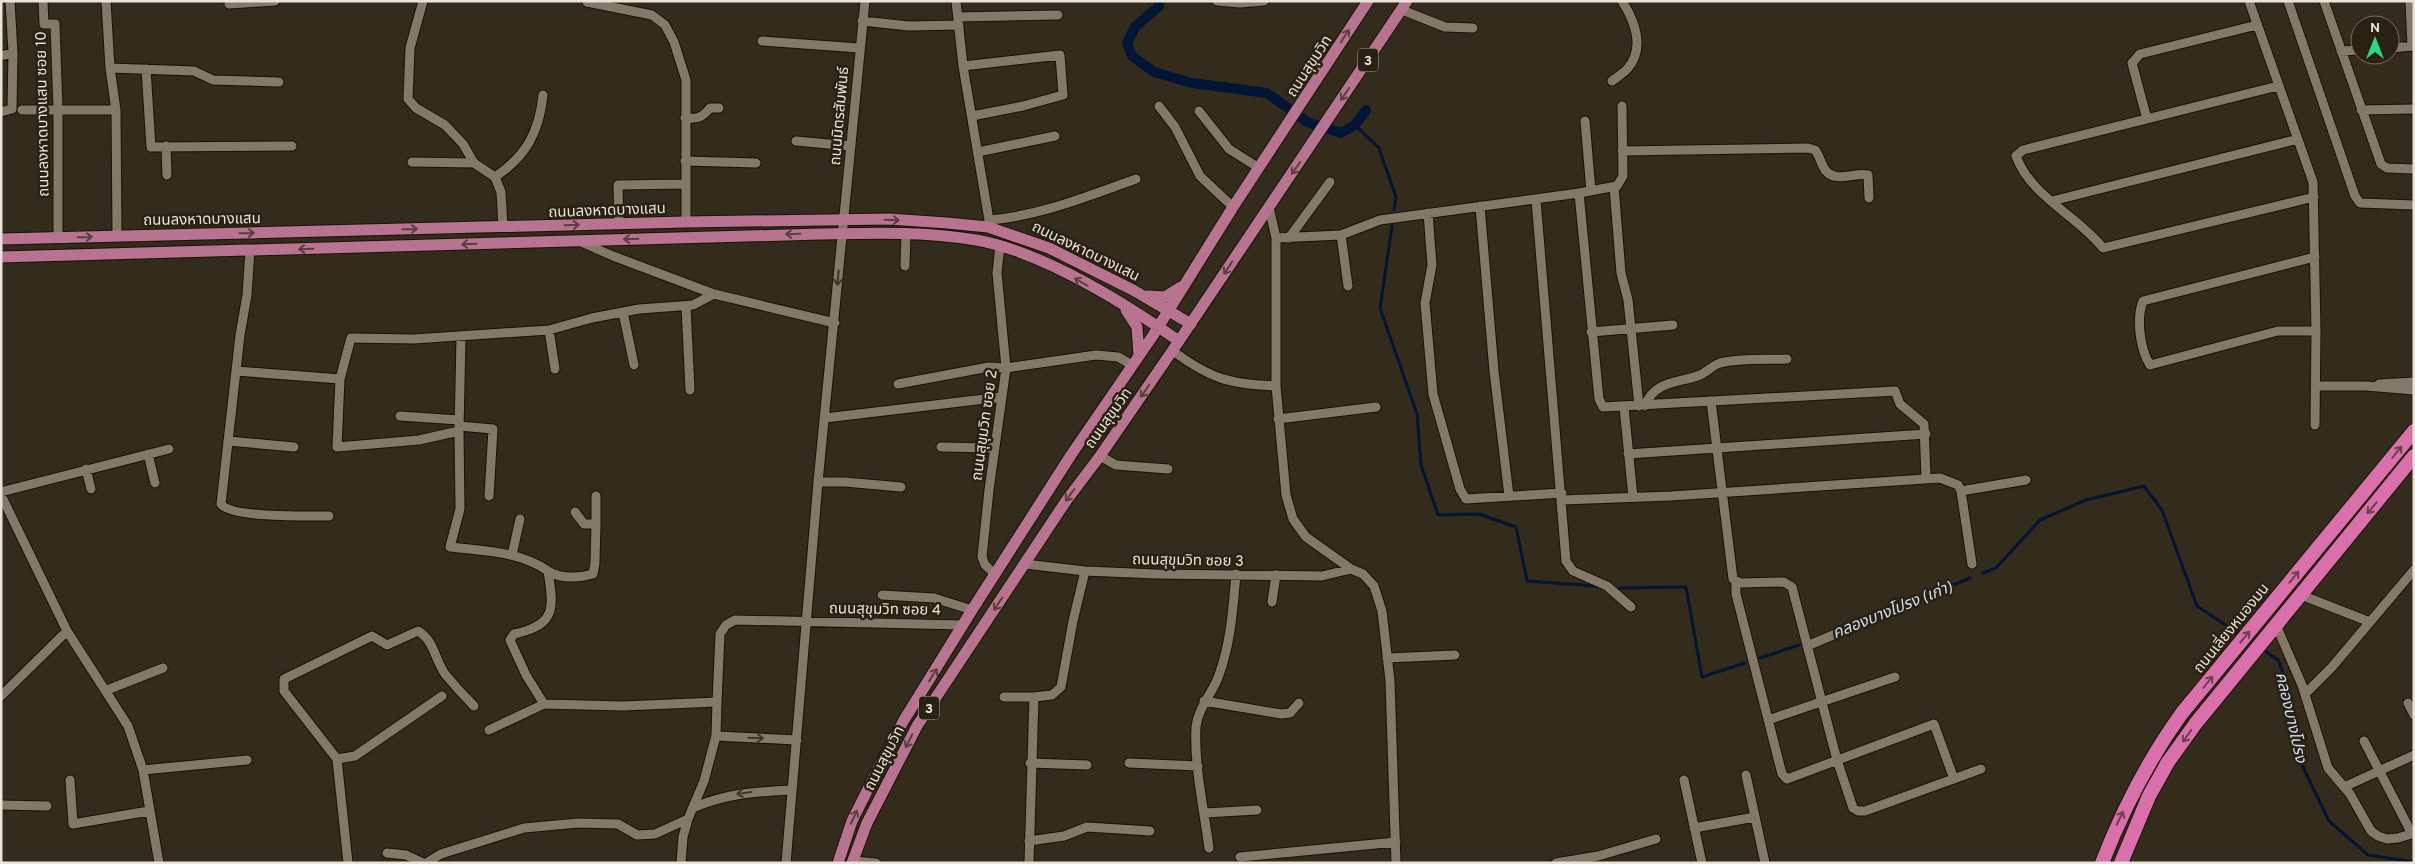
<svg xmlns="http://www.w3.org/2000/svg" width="2415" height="864" font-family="Overpass,'Noto Sans Thai',sans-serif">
	<rect width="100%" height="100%" fill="#332b1b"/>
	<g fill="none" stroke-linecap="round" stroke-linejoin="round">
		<path stroke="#011535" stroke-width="3" d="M1355 125 1379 148 1396 197 1394 210
			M1392 226 1380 308 1417 414 1421 465 1438 515 1479 514 1516 527 1527 581 1596 586
			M1983 573 1996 568 2040 520 2086 500 2144 486 2162 510 2197 606 2241 635
			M1620 588 1686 587 1702 677 1745 663
			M1857 625 1970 578
			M2261 648 2278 660 2288 686 2301 763 2329 821 2368 855 2414 862
			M1760 658 1799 645"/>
		<path stroke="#011535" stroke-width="10" d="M1159 1V6L1135 27 1127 43 1132 56 1154 72 1192 83 1267 93 1307 122 1341 133 1355 125 1366 110"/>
		<g stroke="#1b1305" stroke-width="11">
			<path id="minor" d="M43 1 44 24H55L58 110V237
				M106 1 110 68 116 110 117 236
				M423 1 410 48 408 99 416 108 445 125 463 144 474 163 495 177 501 192 503 227
				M956 1 963 66 989 220 988 227
				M1217 1 1240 3 1264 1
				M2249 1 2313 182 2316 331 2315 425
				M2288 1 2355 196 2360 203 2414 205
				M2324 1 2381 164 2387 168 2414 169
				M2410 1 2412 46
				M587 2 652 15 665 25 674 42 686 80V222
				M229 4 275 1
				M1402 10 1445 27 1473 28
				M958 17 1058 15
				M862 21 909 26 959 25
				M762 41 859 48
				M2390 48 2414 46
				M2341 51 2360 50
				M1 56 13 53
				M963 66 1060 55 1063 95 1023 106 972 116
				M110 68 194 71 213 80 279 82
				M146 69 151 147 292 146
				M1612 81C1617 77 1624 73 1628 68 1645 48 1635 21 1622 1
				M2278 86 2023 150 2016 156C2031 197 2077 215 2103 248L2314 197
				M1159 106 1175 127 1200 176 1233 207
				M22 110H116
				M2361 110 2414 109
				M1199 111 1229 149 1259 168
				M1 112 12 109 13 53 10 1
				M685 118C697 119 702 118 710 108H719
				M2147 119 2132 63 2140 54 2257 25
				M1585 121 1591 191
				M796 141 850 146
				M166 146 167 175
				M1622 151 1808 148 1815 150C1820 156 1821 165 1826 171 1836 183 1855 172 1868 175L1869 198
				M978 152 1055 136
				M685 161 756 163
				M412 162 474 163
				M495 177C526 156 539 133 543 95
				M1614 187 1621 273 1628 300 1639 406
				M1579 193 1599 399 1603 407 1895 391 1900 404 1924 424 1926 478
				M1536 200 1566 561 1573 571 1607 586 1631 607
				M2052 201 2298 139
				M1480 206 1494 371 1509 496
				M1269 207 1276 238V386L1286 495 1293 519 1306 537 1351 569 1363 574 1374 586 1382 611 1390 681 1396 863
				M1428 213 1432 265 1425 303 1433 394 1460 489 1466 499 1562 493
				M989 220C1040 216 1088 196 1136 179
				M619 224 618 185 686 184
				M1341 235 1348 286
				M1276 238 1341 235 1380 220 1579 193 1617 186 1623 176 1622 106
				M1289 238 1330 182
				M581 242 613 256 714 294 835 323
				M250 250 247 295 240 335 221 504C231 518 310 516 329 516
				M2315 257 2143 301C2136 319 2140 349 2150 365L2278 331H2316
				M905 266 906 233
				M686 306 690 390
				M623 312 634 365
				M549 330 555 369
				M1591 332 1673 325
				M461 337 459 431 460 509 450 547C484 551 519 551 548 571 554 609 556 625 514 634L510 640 526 675 544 704
				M1173 351C1211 379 1229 384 1276 386
				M236 371 340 379
				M898 384 989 367 1006 368 1096 355 1118 357 1132 365
				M2379 384 2414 382
				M2316 386H2366L2414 390
				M1711 401 1733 579 1740 583 1784 582 1792 587 1837 760 1853 808 1858 811H1865L1981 769
				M1645 406C1654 380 1680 383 1700 375 1707 372 1713 365 1720 363 1741 358 1766 360 1787 359
				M1624 407 1633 497
				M400 416 459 420
				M825 418 1002 397
				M1278 419 1376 407
				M459 426 493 429 489 496
				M459 431 419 440 337 447 340 379 351 338 414 339 549 330 592 318 639 309 693 305 714 294
				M228 441 294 447
				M941 447 995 448
				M148 454 155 483
				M1628 454 1926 434
				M1100 456 1116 465 1168 469
				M86 469 91 489
				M818 482H845L901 487
				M1961 491 2026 480
				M1 492 169 449
				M1 495 67 631 128 726 143 770 159 863
				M1562 500 1671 496 1940 478 1958 485 1961 491 1972 564
				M575 512 584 524H596V496
				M512 555 520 519
				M1025 564 1085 571 1156 574 1322 576 1351 569
				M548 571C560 579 580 578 593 574L595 563 596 524
				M995 574 985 565 982 557 989 490 1006 368 997 273 1000 245
				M1736 582V594L1782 774 1787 779 1934 724 1954 779
				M882 595 934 598 972 610
				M2301 595 2370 622
				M1272 602 1276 575
				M2276 625 2302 685 2328 768 2350 794 2371 831 2378 836 2387 839 2398 838 2414 833
				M1807 646 1857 625
				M1387 658 1455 655
				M107 690 163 668
				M2305 694 2332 667 2414 570
				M1 696 67 631
				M1004 697H1034
				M1204 701 1281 714 1290 713 1299 703
				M717 702 720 634 726 625 735 620 963 625
				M2408 703 2414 715
				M1768 720 1895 677
				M489 730 544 704 623 706 717 702 716 736 704 781 688 819 683 837 681 863
				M716 736 797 740
				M2364 741 2412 834
				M337 759 355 756 442 696
				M1030 763 1087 765
				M1129 763 1198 766
				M143 770 247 760
				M1746 775 1765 863
				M70 780 73 824 149 811
				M1684 780 1702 863
				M2344 787 2414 755
				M1 805 47 806
				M693 808C726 793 757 792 792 790
				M1205 813 1257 810
				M1694 828 1755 817
				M1029 841 1064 836 1087 827 1150 831
				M1209 848C1204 809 1194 767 1196 727 1198 707 1213 693 1219 675 1231 642 1233 608 1236 574
				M387 853 406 855 423 863
				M1240 857 1396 842
				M853 861 876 863
				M348 863 337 759 284 691V679L372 636 387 645 418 631C434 640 435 660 445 674 454 685 464 696 474 706
				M426 863 441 854 524 828 578 823 618 824 637 835 655 834 688 819
				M786 863 818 482 865 1
				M1029 863 1034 697 1052 695 1061 687 1073 621 1085 571
				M1556 863 1598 856 1656 839"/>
		</g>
		<g stroke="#1b1305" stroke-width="13">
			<path id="major" d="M1 239 686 222 889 219 947 223 988 227 1049 248 1133 290 1191 324
				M1 257 820 234C872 233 924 231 976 240 1044 252 1123 302 1179 341
				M1148 296 1165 297 1181 287
				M1126 310 1137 327 1139 355
				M838 863 852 821 880 765 904 720 972 610 1071 455 1152 337 1233 207 1368 1
				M852 863 867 823 917 726 1066 501 1100 456 1179 341 1407 1"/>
		</g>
		<g stroke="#1b1305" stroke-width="16">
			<path id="highway" d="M2102 863C2123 809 2148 760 2182 713L2414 431
				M2121 863 2149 796 2168 762 2196 723 2414 456"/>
		</g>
		<use href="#minor" stroke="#847968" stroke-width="9"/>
		<use href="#major" stroke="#b77390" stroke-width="11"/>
		<use href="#highway" stroke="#d96fab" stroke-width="14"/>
	</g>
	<defs><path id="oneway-shaft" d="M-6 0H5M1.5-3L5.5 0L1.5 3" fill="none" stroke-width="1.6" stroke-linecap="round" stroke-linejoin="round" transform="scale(1.25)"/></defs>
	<g stroke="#5b3e3e">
		<use href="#oneway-shaft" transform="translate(1345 36) rotate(-57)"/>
		<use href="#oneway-shaft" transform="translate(1345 94) rotate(124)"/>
		<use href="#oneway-shaft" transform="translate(1296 168) rotate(125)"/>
		<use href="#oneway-shaft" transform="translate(892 220) rotate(2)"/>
		<use href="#oneway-shaft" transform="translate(572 225) rotate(-2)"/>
		<use href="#oneway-shaft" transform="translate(410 229) rotate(-1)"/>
		<use href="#oneway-shaft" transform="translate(247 233) rotate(-1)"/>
		<use href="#oneway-shaft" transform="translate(793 234) rotate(178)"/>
		<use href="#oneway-shaft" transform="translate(85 237) rotate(-1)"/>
		<use href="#oneway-shaft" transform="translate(631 239) rotate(178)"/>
		<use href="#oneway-shaft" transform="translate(469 244) rotate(178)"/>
		<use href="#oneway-shaft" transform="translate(306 249) rotate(178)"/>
		<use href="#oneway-shaft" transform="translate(1228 268) rotate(123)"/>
		<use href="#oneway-shaft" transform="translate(1081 282) rotate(-150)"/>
		<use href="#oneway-shaft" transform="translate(1145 391) rotate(125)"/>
		<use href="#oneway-shaft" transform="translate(1070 495) rotate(127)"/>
		<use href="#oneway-shaft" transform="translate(998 604) rotate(124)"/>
		<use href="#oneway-shaft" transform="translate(933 675) rotate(-58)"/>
		<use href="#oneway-shaft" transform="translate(909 741) rotate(117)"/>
		<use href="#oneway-shaft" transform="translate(854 817) rotate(-65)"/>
	</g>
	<g stroke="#403728">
		<use href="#oneway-shaft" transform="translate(838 278) rotate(95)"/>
		<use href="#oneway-shaft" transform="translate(756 738) rotate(2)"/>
		<use href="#oneway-shaft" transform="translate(744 793) rotate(172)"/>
	</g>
	<g stroke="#6f404f">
		<use href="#oneway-shaft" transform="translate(2397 452) rotate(-51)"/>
		<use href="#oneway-shaft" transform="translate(2372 508) rotate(129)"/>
		<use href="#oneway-shaft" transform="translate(2294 577) rotate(-51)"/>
		<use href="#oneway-shaft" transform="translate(2245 637) rotate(-50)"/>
		<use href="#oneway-shaft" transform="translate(2208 682) rotate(-51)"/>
		<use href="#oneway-shaft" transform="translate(2187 736) rotate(125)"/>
		<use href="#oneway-shaft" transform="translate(2120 818) rotate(-64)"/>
	</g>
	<g text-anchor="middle" stroke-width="5" stroke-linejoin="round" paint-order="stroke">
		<g fill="#292112" stroke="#afa99d" stroke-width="1">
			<rect x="1358" y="48.5" width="20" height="23" rx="4"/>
			<rect x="919" y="696.5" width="20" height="23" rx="4"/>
		</g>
		<g font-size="14" font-weight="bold" fill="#e9e3d9">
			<text x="1368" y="65">3</text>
			<text x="929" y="713">3</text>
		</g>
		<g font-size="15" fill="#e9e3d9" stroke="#292112">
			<text transform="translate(1309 66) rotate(-57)" y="5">ถนนสุขุมวิท</text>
			<text transform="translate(42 114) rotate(-91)" y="5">ถนนลงหาดบางแสน ซอย 10</text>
			<text transform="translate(839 116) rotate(-85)" y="5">ถนนมิตรสัมพันธ์</text>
			<text transform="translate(607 210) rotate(-2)" y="5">ถนนลงหาดบางแสน</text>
			<text transform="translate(202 219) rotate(-1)" y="5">ถนนลงหาดบางแสน</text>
			<text transform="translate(1086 251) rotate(26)" y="5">ถนนลงหาดบางแสน</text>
			<text transform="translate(1108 418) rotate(-55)" y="5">ถนนสุขุมวิท</text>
			<text transform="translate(984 425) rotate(-82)" y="5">ถนนสุขุมวิท ซอย 2</text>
			<text transform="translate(1188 560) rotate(1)" y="5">ถนนสุขุมวิท ซอย 3</text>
			<text transform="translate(885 609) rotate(1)" y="5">ถนนสุขุมวิท ซอย 4</text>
			<text transform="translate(2231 628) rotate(-51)" y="5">ถนนเลี่ยงหนองมน</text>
			<text transform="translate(884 758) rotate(-63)" y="5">ถนนสุขุมวิท</text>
		</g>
		<g font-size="16" font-style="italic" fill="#cedff8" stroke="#292112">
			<text transform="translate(1892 609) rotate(-22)" y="6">คลองบางโปรง (เก่า)</text>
			<text transform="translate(2292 717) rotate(77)" y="6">คลองบางโปรง</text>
		</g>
	</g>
	<rect width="2415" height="864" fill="none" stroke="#e9e3d9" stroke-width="5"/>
	<g transform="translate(2375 40)"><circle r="24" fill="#292112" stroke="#766f62"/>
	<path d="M0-4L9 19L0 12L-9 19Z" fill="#2bd884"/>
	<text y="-8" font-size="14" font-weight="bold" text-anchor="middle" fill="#e9e3d9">N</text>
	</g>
</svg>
